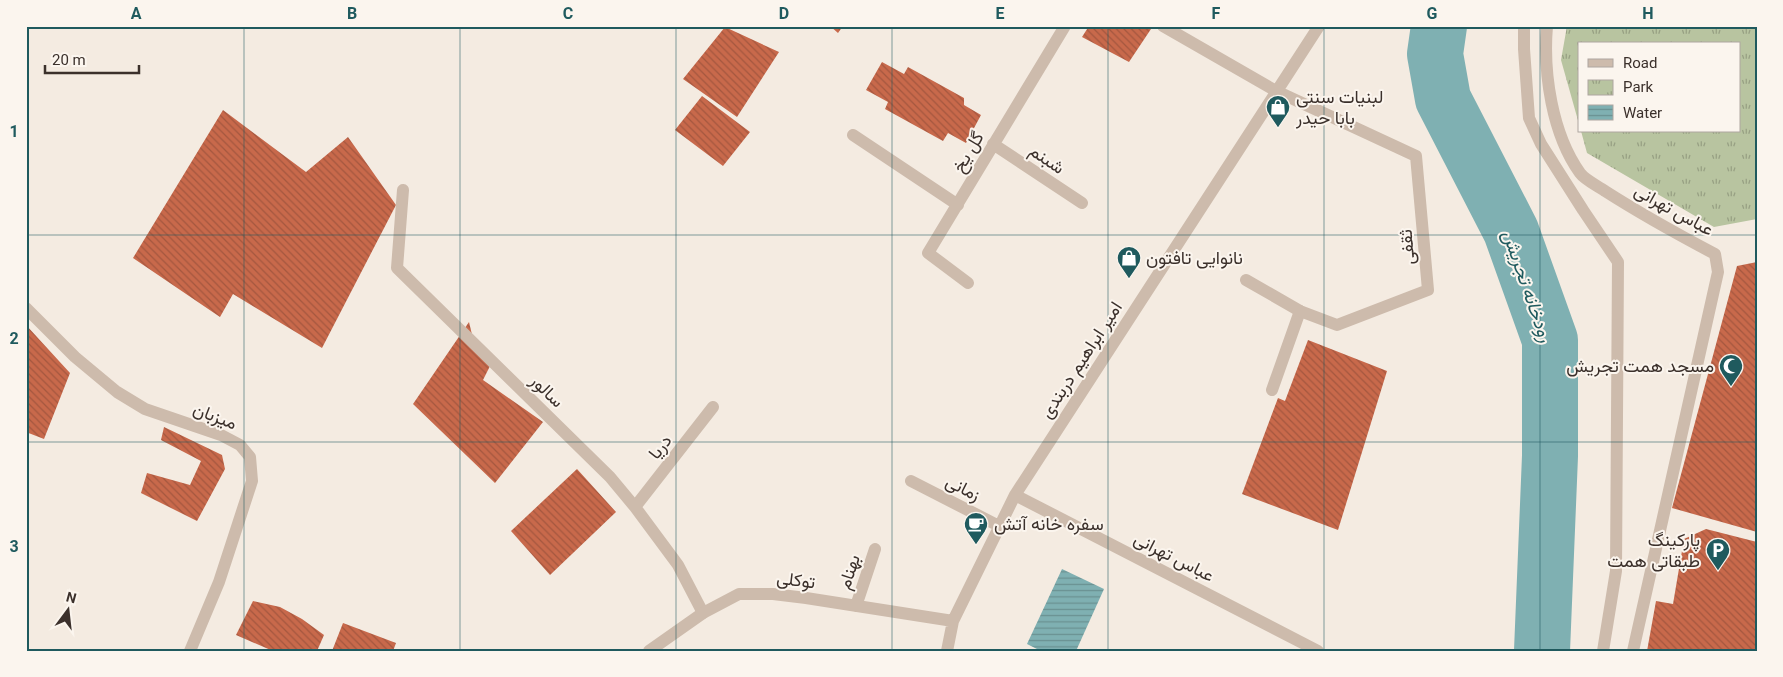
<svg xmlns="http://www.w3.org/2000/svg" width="1783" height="677" font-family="Roboto,Vazirmatn,sans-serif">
	<defs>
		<pattern id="park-tufts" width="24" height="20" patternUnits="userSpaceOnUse" patternTransform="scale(1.25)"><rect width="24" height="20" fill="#b8c4a0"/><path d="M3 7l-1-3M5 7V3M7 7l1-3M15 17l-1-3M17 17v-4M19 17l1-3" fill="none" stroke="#97a083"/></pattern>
		<pattern id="water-rules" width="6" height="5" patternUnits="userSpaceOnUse" patternTransform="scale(1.25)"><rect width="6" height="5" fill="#7fb0b2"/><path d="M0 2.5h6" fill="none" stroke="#699091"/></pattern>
		<pattern id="building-back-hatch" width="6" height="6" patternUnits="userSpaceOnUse" patternTransform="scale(1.25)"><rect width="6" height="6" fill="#c8694b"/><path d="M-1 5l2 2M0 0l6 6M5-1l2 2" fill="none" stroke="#a4573f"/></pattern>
	</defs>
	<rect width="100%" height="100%" fill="#f4ebe1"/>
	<path fill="url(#park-tufts)" d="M1567 26H1757V219L1714 227 1587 153 1581 131H1739V44H1579V124L1561 60Z"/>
	<path fill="url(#water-rules)" d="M1062 569 1104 589 1076 651H1041L1027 644Z"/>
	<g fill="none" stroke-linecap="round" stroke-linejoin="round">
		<path stroke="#7fb0b2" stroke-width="56" d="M1439 26 1435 54 1443 99 1511 231 1550 340V456L1542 651"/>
	</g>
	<path fill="url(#building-back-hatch)" d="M830 26H843L838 33Z
		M1089 26H1153L1129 62 1082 37Z
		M725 27 779 52 737 117 683 79Z
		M882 62 904 74 908 67 964 98V105L981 115 966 143 948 133 943 141 885 109 888 102 866 90Z
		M702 96 750 132 723 166 675 130Z
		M223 110 306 172 348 137 396 205 322 348 233 294 220 317 133 258Z
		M1757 262V532L1672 508 1737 266Z
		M469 322 474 343 494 358 483 380 543 422 495 483 413 404Z
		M26 325 70 373 44 439 26 432Z
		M1308 340 1387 371 1338 530 1242 494 1278 398 1285 401Z
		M164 427 222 455 225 469 197 521 141 493 147 473 190 485 201 461 161 440Z
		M577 469 616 512 550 575 511 531Z
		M1706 529 1757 542V651H1647L1656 601 1673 604 1684 539Z
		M253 601 280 607 302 619 324 635 317 651H273L236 635Z
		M343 623 396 643 393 651H332Z"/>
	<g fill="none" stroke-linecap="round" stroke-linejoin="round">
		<path stroke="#cdbbac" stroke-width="12" d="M403 190 397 268 610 477 635 507 678 565 703 613
			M1272 390 1300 311
			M635 507 713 407"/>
		<path stroke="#cdbbac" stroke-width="12" d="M1163 26 1276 91 1416 156 1428 290 1337 325 1300 311 1246 280
			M1524 26V49L1529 118 1541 144 1583 210 1618 262 1616 571 1603 651
			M1547 26C1543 73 1552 134 1580 173 1585 180 1598 186 1605 191 1641 214 1677 234 1715 254L1718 272 1633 651
			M853 135 958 205
			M993 144 1082 203
			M968 283 928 253 1065 26
			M26 308 75 357 117 392 145 409 221 435 240 445 250 457 252 481 219 582 190 651
			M911 481 999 526
			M1015 495 1318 651
			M856 606 875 549
			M649 651 703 613 739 594H773L806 598 953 621
			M947 651 953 621 1015 495 1319 26"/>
	</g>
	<path fill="none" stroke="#1f5a5e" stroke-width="1" stroke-opacity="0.55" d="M244 26V651M460 26V651M676 26V651M892 26V651M1108 26V651M1324 26V651M1540 26V651M26 235H1757M26 442H1757"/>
	<defs>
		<g id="shop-pin" transform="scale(1.25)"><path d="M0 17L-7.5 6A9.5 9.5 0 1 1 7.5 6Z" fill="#1f5a5e" stroke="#fbf5ee"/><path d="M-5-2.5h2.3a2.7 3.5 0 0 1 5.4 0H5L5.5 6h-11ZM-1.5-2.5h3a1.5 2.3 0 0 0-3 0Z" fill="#fff"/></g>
		<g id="mosque-pin" transform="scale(1.25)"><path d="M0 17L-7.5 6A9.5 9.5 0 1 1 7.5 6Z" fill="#1f5a5e" stroke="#fbf5ee"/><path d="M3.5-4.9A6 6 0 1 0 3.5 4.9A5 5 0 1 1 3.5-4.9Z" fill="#fff"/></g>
		<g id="cafe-pin" transform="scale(1.25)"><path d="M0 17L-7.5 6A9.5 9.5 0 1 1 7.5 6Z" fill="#1f5a5e" stroke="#fbf5ee"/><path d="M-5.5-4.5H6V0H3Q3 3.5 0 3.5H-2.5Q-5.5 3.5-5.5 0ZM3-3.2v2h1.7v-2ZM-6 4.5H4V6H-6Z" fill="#fff"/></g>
		<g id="parking-pin" transform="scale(1.25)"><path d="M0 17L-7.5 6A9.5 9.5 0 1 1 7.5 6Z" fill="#1f5a5e" stroke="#fbf5ee"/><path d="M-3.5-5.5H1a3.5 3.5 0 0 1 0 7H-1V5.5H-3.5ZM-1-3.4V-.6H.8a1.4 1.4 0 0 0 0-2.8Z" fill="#fff"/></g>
	</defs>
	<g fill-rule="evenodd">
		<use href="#shop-pin" x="1278" y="107"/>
		<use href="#shop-pin" x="1129" y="258"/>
		<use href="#mosque-pin" x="1731" y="366"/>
		<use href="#cafe-pin" x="976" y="524"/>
		<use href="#parking-pin" x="1718" y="550"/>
	</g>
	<g text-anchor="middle" stroke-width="4" stroke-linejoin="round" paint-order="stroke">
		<g font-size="18" fill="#3b302b" stroke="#fbf5ee" text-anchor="start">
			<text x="1296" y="103">لبنیات سنتی<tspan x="1296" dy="21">بابا حیدر</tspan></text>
			<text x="1146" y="264">نانوایی تافتون</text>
			<text x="1714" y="372" text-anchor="end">مسجد همت تجریش</text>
			<text x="994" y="530">سفره خانه آتش</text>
			<text x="1700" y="546" text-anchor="end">پارکینگ<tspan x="1700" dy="21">طبقاتی همت</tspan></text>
		</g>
		<g font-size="18" fill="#3b302b" stroke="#fbf5ee">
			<text transform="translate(968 152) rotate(-59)" y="6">گل یخ</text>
			<text transform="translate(1047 159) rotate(34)" y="6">شبنم</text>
			<text transform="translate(1674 210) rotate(29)" y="6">عباس تهرانی</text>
			<text transform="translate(1407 247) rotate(-95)" y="6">ثقفی</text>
			<text transform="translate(1081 360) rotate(-57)" y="6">امیر ابراهیم دربندی</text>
			<text transform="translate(547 391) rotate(44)" y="6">سالور</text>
			<text transform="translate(215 416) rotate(21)" y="6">میزبان</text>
			<text transform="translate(660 447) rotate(-52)" y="6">دریا</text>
			<text transform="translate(963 488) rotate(27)" y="6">زمانی</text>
			<text transform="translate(1174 557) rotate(27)" y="6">عباس تهرانی</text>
			<text transform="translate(849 572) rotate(-72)" y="6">بهنام</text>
			<text transform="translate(796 580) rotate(7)" y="6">توکلی</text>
		</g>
		<g font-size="19" font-style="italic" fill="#1f5a5e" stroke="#fbf5ee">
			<text transform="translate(1528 286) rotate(71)" y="7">رودخانه تجریش</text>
		</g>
	</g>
	<rect width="1783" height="677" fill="none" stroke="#fbf5ee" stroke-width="55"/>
	<rect x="1578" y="42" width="162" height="90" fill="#fbf5ee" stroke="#aea6a0"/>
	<rect x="1588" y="59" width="25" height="8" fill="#cdbbac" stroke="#aea6a0"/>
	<text x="1623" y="68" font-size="15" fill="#3b302b">Road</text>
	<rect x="1588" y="80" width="25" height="15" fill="url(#park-tufts)" stroke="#aea6a0"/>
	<text x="1623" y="92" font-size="15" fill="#3b302b">Park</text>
	<rect x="1588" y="105" width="25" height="15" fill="url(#water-rules)" stroke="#aea6a0"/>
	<text x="1623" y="118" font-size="15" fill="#3b302b">Water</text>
	<g transform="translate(68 610) rotate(15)" stroke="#fbf5ee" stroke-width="4" paint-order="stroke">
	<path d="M0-4L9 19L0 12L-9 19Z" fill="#3b302b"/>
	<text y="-8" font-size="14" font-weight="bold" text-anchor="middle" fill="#3b302b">N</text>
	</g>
	<path d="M45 65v8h94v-8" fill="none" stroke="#3b302b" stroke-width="2.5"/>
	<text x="52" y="65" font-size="15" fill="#3b302b" stroke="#fbf5ee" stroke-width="4" paint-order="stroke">20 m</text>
	<rect x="28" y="28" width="1728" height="622" fill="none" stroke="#1f5a5e" stroke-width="2"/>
	<g font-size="16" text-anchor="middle" font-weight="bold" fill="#1f5a5e">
		<text x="136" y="19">A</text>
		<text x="352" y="19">B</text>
		<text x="568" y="19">C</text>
		<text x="784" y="19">D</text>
		<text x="1000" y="19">E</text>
		<text x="1216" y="19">F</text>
		<text x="1432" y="19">G</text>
		<text x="1648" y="19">H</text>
		<text x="14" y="137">1</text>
		<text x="14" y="344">2</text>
		<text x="14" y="552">3</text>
	</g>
</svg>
